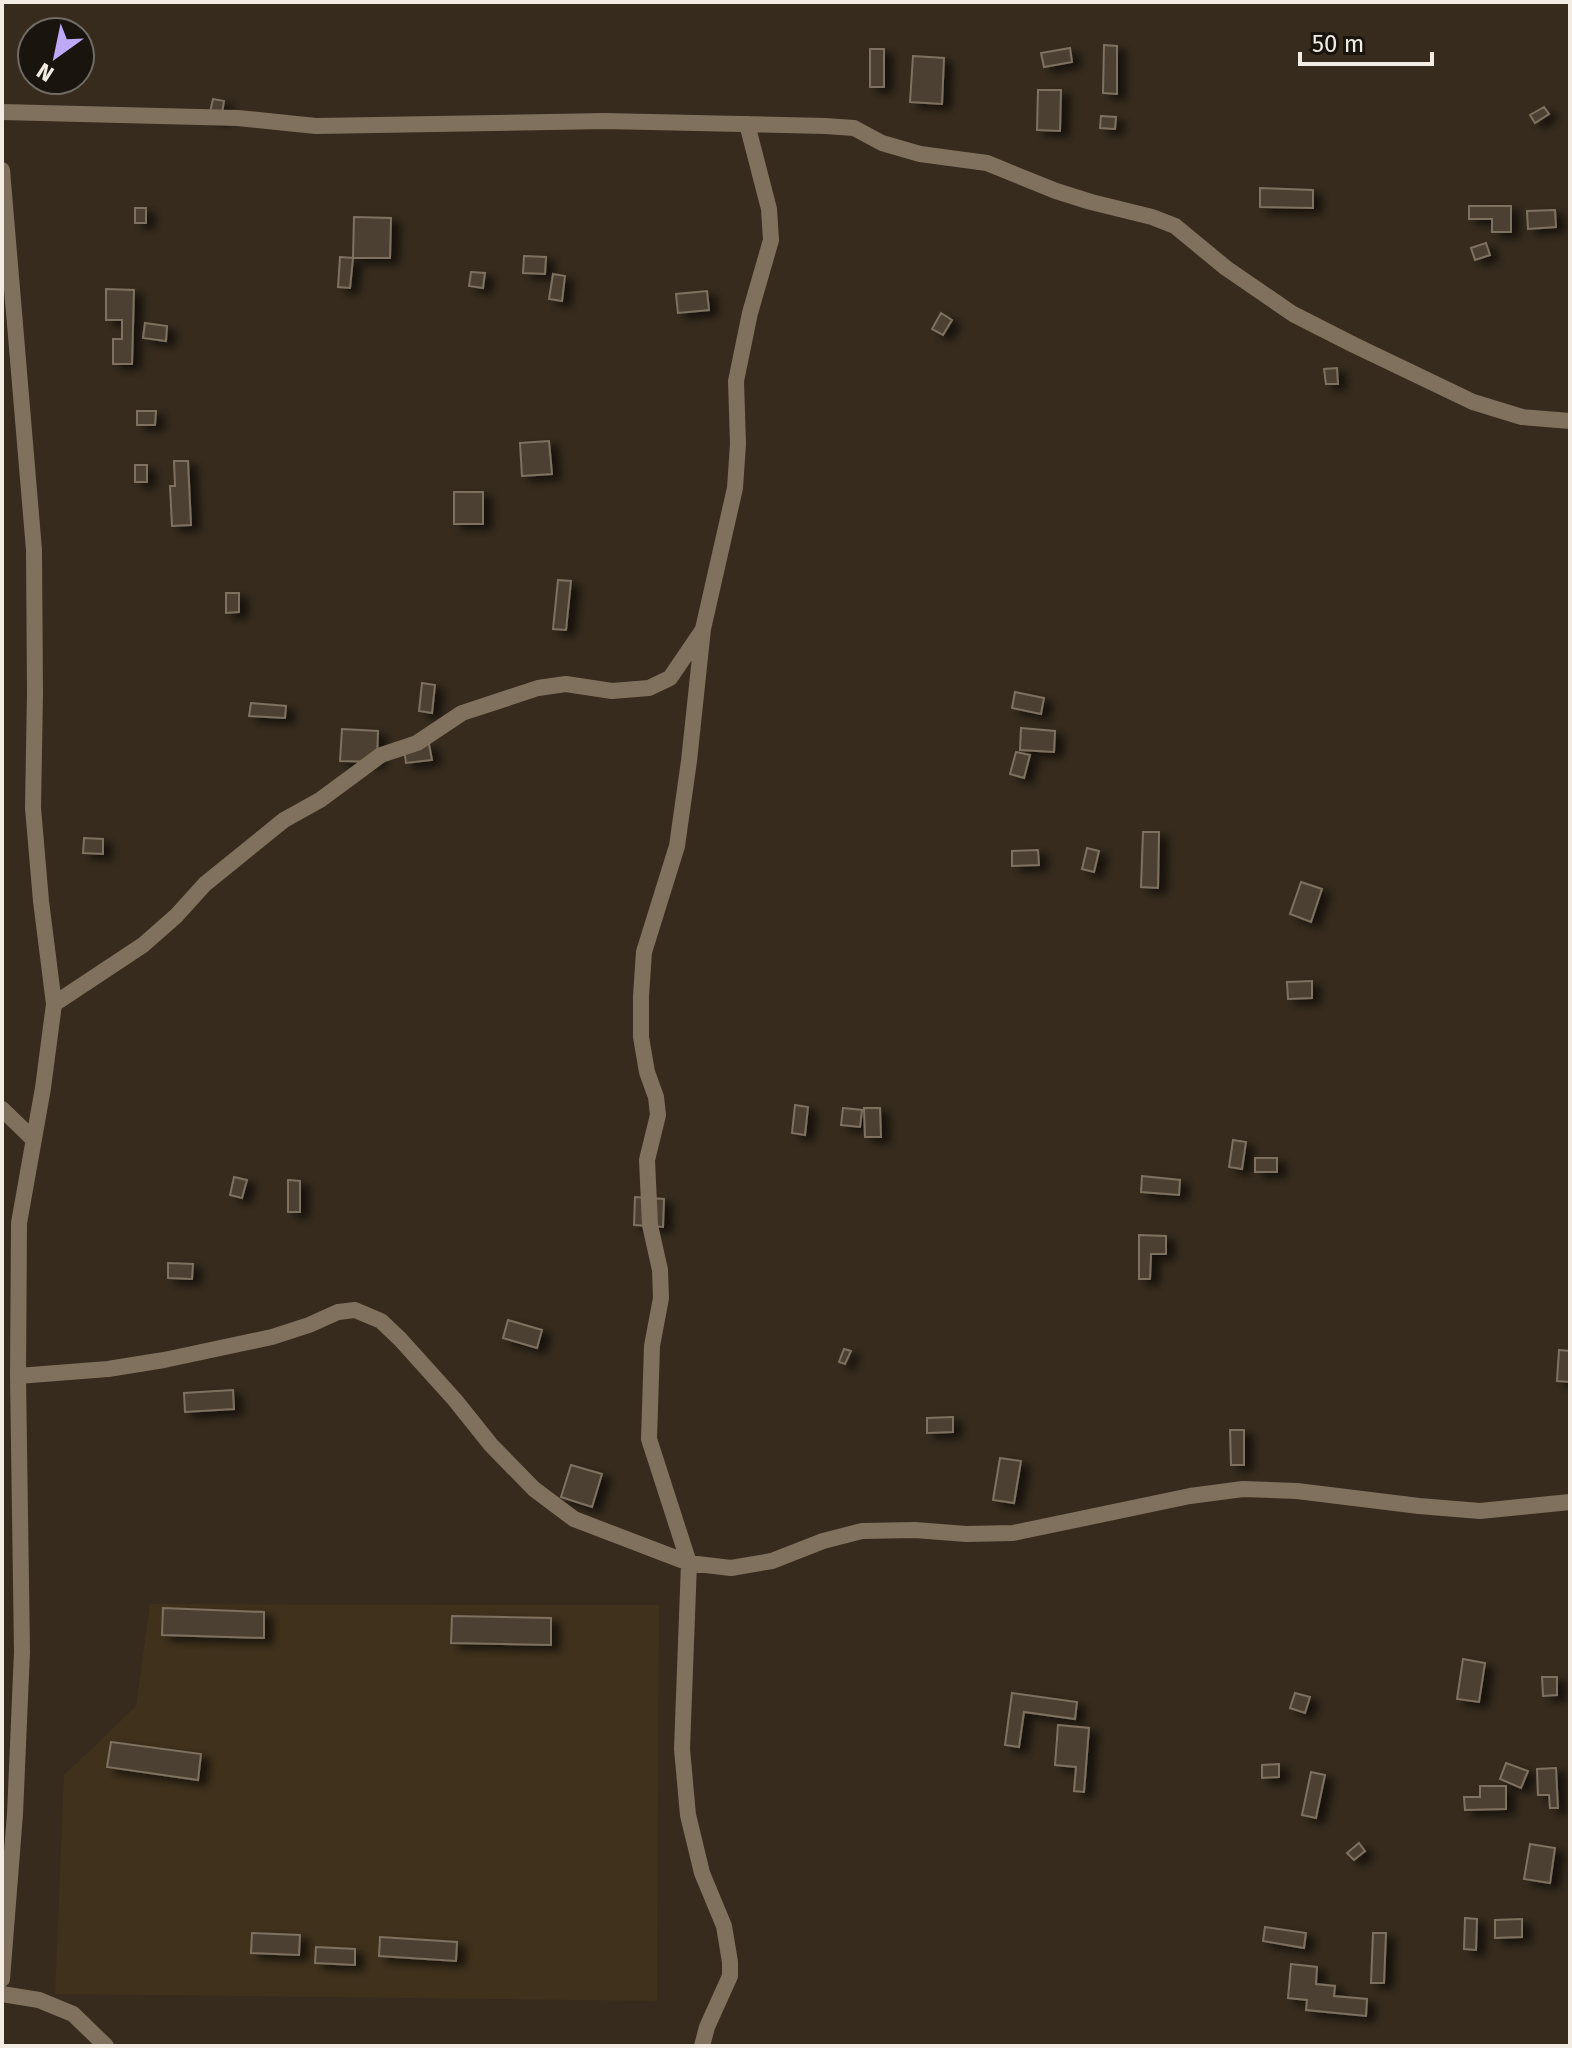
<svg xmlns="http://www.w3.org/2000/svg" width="1572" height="2048" font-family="'Fira Sans',sans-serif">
	<defs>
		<filter id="shadow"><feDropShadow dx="8" dy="5" stdDeviation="4" flood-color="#0009"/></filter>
	</defs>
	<rect width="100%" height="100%" fill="#362b1d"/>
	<path fill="#3f311c" d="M150 1604 659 1605 657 2001 55 1994 64 1775 136 1706Z"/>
	<path fill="#4b4031" stroke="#7e7161" stroke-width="2" filter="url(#shadow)" d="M1104 45 1117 46V94L1103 93Z
		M1070 48 1072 62 1044 67 1041 53Z
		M870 49H884V87H870Z
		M913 56 944 58 942 104 910 102Z
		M1038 90H1061L1060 131 1037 130Z
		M213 99 224 101 221 119 209 117Z
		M1544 107 1549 114 1535 123 1530 115Z
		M1101 116 1116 117 1115 129 1100 128Z
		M1260 188 1313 190V208L1260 207Z
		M1469 206H1511V232H1492V219H1469Z
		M135 208H146V223H135Z
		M1555 210 1556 227 1528 229 1527 211Z
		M354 217 391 218 390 258H353Z
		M1486 243 1490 255 1475 260 1471 248Z
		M524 256 546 257 545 274 523 273Z
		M340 257 353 258 350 288 338 287Z
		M471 272 485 273 483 288 469 286Z
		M553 274 565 276 562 301 549 299Z
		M106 289 134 290 132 364H113V339H122V320H106Z
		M707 291 709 310 678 313 676 294Z
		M941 313 952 320 943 335 932 329Z
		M145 323 167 326 166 341 143 338Z
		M1337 368 1338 384H1326L1324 369Z
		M137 411H156L155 425H137Z
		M549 441 552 474 522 476 520 443Z
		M174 461H188L191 525 172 526 170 486H175Z
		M135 465H147V482H135Z
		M454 492H483V524H454Z
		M558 580 571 581 566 630 553 629Z
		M226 593H239V612L226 613Z
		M422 683 435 685 432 713 419 711Z
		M1015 692 1044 698 1041 714 1012 708Z
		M251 703 286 706 285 718 249 716Z
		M1021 728 1055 731 1054 752 1020 750Z
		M342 729 378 731 377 762 340 761Z
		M429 744 432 760 406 763 404 748Z
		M1016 752 1030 755 1024 778 1010 774Z
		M1143 832H1159L1158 888 1141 887Z
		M84 838 103 839V854L83 853Z
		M1087 848 1099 851 1094 872 1082 869Z
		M1038 850 1039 865 1012 866V851Z
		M1301 882 1322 889 1311 922 1290 914Z
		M1312 981V998L1288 999 1287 982Z
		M795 1105 808 1107 805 1135 792 1133Z
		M843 1108 862 1110 860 1127 841 1125Z
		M864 1108H880L881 1137H865Z
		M1233 1140 1246 1142 1242 1169 1229 1167Z
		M1255 1158H1277V1172H1255Z
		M1142 1176 1180 1180 1179 1195 1141 1192Z
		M234 1177 247 1180 242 1198 230 1195Z
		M288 1180 300 1181V1212H288Z
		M635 1197 664 1199 663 1227 634 1225Z
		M1139 1235 1166 1236V1254H1151L1150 1279H1139Z
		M168 1263 193 1264 192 1279 168 1278Z
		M508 1320 542 1330 537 1348 503 1338Z
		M844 1349 851 1351 845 1364 839 1362Z
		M1559 1350 1570 1351V1382L1557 1381Z
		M233 1390 234 1409 185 1412 184 1393Z
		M953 1417V1432L927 1433V1418Z
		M1230 1430H1244V1465H1231Z
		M1000 1458 1021 1461 1014 1503 993 1500Z
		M571 1465 602 1474 592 1507 561 1497Z
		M163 1608 264 1612V1638L162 1635Z
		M452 1616 551 1618V1645L451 1643Z
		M1463 1659 1485 1663 1479 1702 1457 1699Z
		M1542 1677H1557V1695L1543 1696Z
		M1012 1693 1077 1702 1075 1719 1024 1712 1019 1747 1005 1745Z
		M1295 1693 1310 1697 1305 1713 1290 1708Z
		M1058 1725 1089 1728 1084 1792 1074 1791 1076 1767 1055 1765Z
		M111 1742 201 1754 198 1780 107 1767Z
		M1506 1763 1528 1771 1521 1788 1500 1779Z
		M1279 1764V1777L1262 1778V1765Z
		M1556 1768 1558 1808H1550L1549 1795H1538L1537 1769Z
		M1311 1772 1325 1775 1316 1818 1302 1815Z
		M1480 1786H1506V1809L1465 1810 1464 1797H1480Z
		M1359 1843 1365 1851 1354 1860 1347 1853Z
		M1530 1844 1555 1848 1550 1883 1524 1879Z
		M1465 1918 1477 1919 1476 1950 1464 1949Z
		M1522 1919V1937L1495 1938V1920Z
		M1265 1927 1306 1933 1304 1948 1263 1941Z
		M252 1933 300 1935 299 1955 251 1953Z
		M1373 1933H1386L1384 1983H1371Z
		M380 1937 457 1942 456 1961 379 1956Z
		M316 1947 355 1949V1965L315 1963Z
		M1291 1964 1317 1967 1316 1984 1335 1986 1334 1996 1367 1999 1366 2016 1306 2010 1307 2000 1288 1998Z"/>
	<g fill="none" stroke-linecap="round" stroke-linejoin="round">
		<path stroke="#80715e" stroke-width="16" d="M2 112 238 118 316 126 605 121 825 126 854 128 882 143 920 154 987 163 1056 191 1091 202 1152 217 1175 226 1226 268 1293 314 1354 345 1473 402 1522 417 1570 421
			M2 170 34 550 35 693 33 808 41 901 54 1004 43 1088 19 1223 18 1376 22 1652 15 1814 2 1979
			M54 1004 143 945 176 916 205 884 284 820 320 800 381 755 417 743 462 713 538 688 566 684 612 691 649 688 670 678 702 631
			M2 1109 33 1139
			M18 1376 108 1369 164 1360 272 1337 309 1325 338 1312 355 1310 381 1321 400 1339 455 1400 491 1445 534 1489 574 1519 689 1563 731 1568 772 1561 823 1541 862 1531 915 1530 966 1534 1013 1533 1190 1496 1243 1489 1297 1491 1419 1506 1480 1511 1570 1502
			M2 1994 39 2000 73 2014 106 2046
			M702 2046 707 2027 730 1976V1962L724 1926 702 1873 688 1815 682 1749 689 1563 649 1439 652 1346 661 1298 660 1270 650 1225 647 1160 658 1115 656 1097 647 1072 641 1037V996L644 952 677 846 689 761 703 629 735 488 738 444 736 381 750 313 771 240 769 209 747 124"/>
	</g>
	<rect width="1572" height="2048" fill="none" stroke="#f3ece3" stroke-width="8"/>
	<g transform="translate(56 56) rotate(213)"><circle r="38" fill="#19150e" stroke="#706b63" stroke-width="2"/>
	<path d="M0-6L14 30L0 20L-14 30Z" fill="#bda9f5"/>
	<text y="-12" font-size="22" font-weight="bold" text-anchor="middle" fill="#f3ece3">N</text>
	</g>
	<path d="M1300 52v12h132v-12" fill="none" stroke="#f3ece3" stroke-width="4"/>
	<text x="1312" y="52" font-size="24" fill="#f3ece3" stroke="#19150e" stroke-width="6" paint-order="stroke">50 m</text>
</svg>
